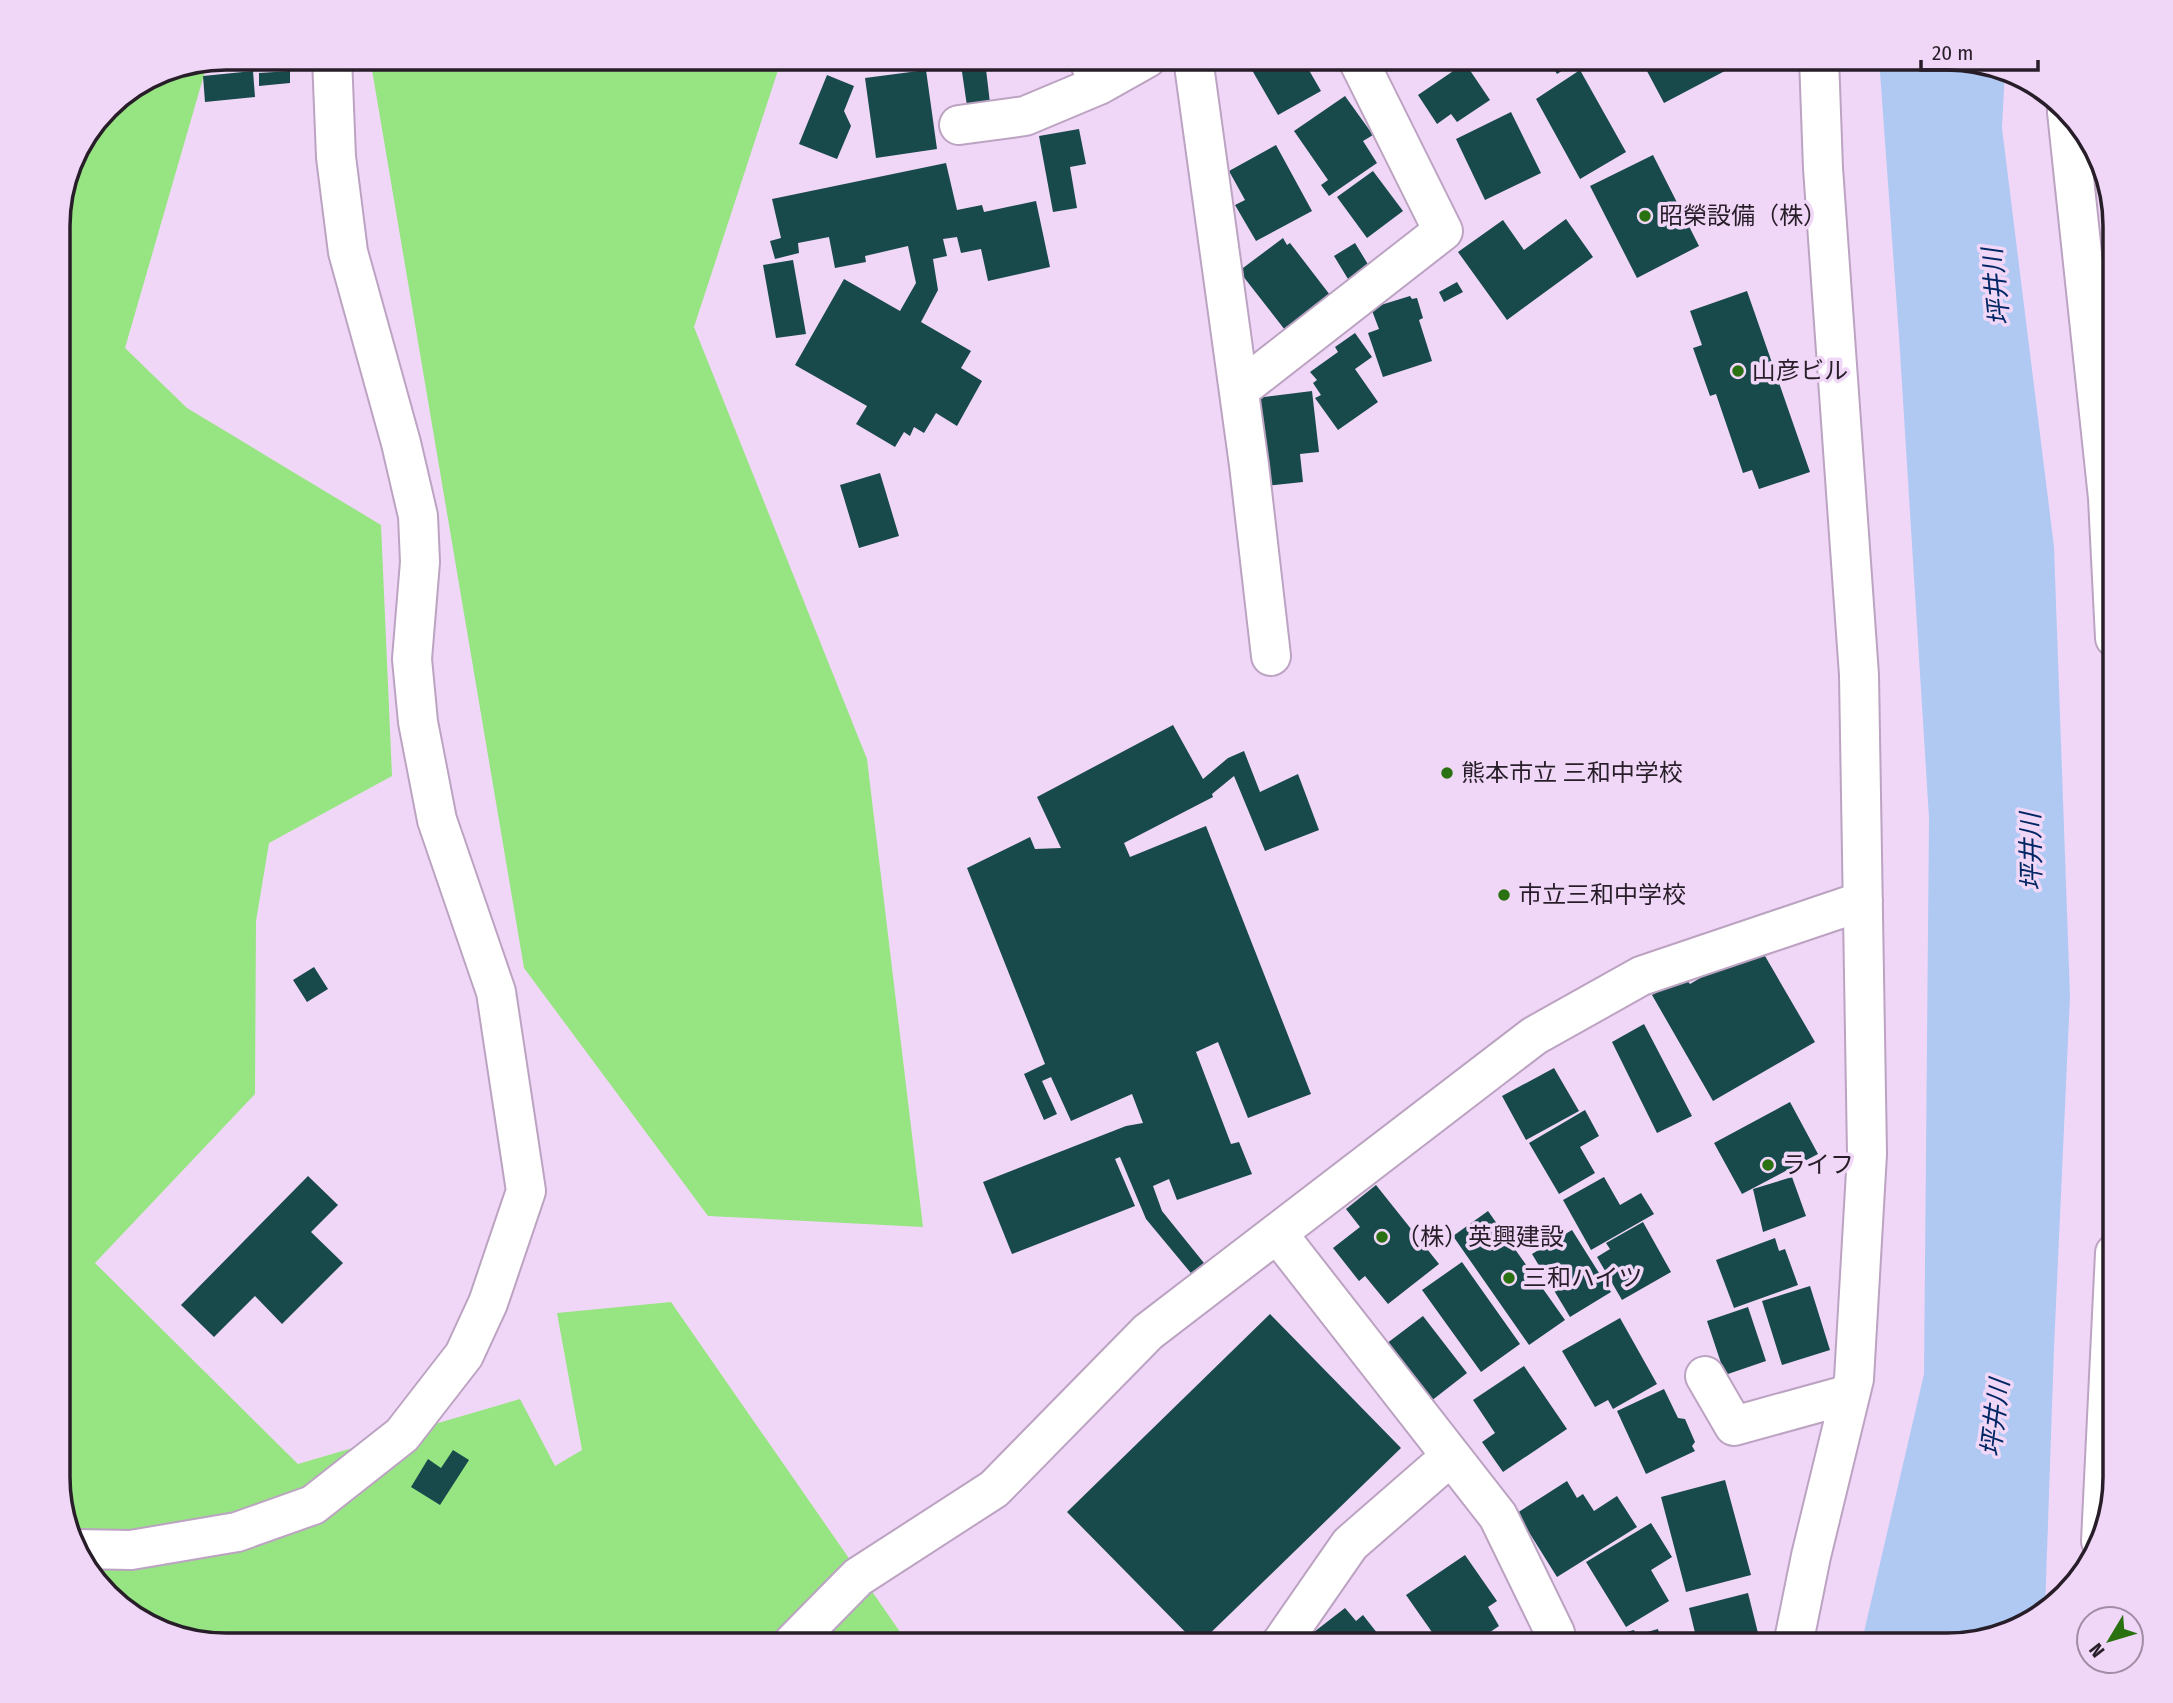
<svg xmlns="http://www.w3.org/2000/svg" width="2173" height="1703" font-family="'Fira Sans Condensed','Noto Sans JP',sans-serif">
	<rect width="100%" height="100%" fill="#f1d7f7"/>
	<path fill="#97e483" d="M370 58H782L694 327 867 759 923 1227 708 1216 524 968Z
		M208 61 125 348 187 408 381 525 392 776 269 843 256 921 255 1094 95 1263 298 1464 520 1399 555 1466 582 1450 557 1313 671 1302 905 1639 900 1645H226L172 1636 115 1604 75 1552 58 1487V215L75 151 115 100 162 70Z"/>
	<path fill="#afc9f3" d="M1879 58H1947L2005 69 2002 128 2054 547 2070 996 2054 1348 2045 1610 2021 1628 1947 1645H1861L1924 1374 1929 818 1899 336Z"/>
	<path fill="#18494b" d="M1245 58H1302L1321 91 1278 115Z
		M1547 58H1582L1557 74Z
		M1640 58H1740L1742 62 1664 103Z
		M985 61 990 103 967 106 961 65Z
		M1465 63 1490 100 1457 122 1451 114 1437 124 1418 95Z
		M926 70 937 149 876 158 865 78Z
		M1580 70 1626 152 1580 179 1536 99Z
		M253 71 255 97 205 102 203 76Z
		M290 71V83L259 86V73Z
		M827 75 854 86 844 111 851 126 837 159 799 144Z
		M1345 96 1373 135 1363 141 1377 163 1329 196 1321 185 1328 180 1294 131Z
		M1511 112 1541 173 1485 200 1456 139Z
		M1079 129 1086 164 1070 167 1077 208 1053 212 1039 136Z
		M1276 145 1312 211 1256 241 1235 205 1245 200 1229 171Z
		M1653 155 1699 246 1637 278 1590 186Z
		M946 163 957 210 982 205 984 212 1036 201 1050 267 988 281 981 249 961 253 957 237 943 239 947 256 933 259 938 290 921 322 971 351 961 368 982 381 957 426 936 413 924 433 914 427 910 436 904 432 895 447 856 424 867 406 795 365 844 279 900 311 916 283 908 246 865 256 866 262 835 268 829 237 798 243 799 253 775 259 770 241 781 238 772 199Z
		M1373 171 1403 211 1367 238 1337 197Z
		M1566 219 1593 257 1507 320 1458 252 1503 220 1524 250Z
		M1283 238 1287 245 1290 243 1330 295 1303 326 1297 320 1285 330 1239 271Z
		M1355 243 1369 266 1348 279 1334 256Z
		M793 260 806 334 776 338 763 265Z
		M1457 282 1463 292 1444 302 1439 292Z
		M1747 291 1810 472 1759 489 1752 470 1743 473 1716 394 1710 396 1693 348 1702 345 1690 311Z
		M1410 296 1412 299 1417 298 1423 318 1419 320 1432 361 1383 377 1368 333 1379 329 1371 308Z
		M1355 333 1372 357 1355 369 1378 402 1338 430 1315 398 1321 395 1313 383 1317 380 1310 372 1338 352 1335 347Z
		M1312 391 1319 452 1300 454 1303 482 1266 486 1256 398Z
		M880 473 899 536 859 548 840 485Z
		M1173 725 1203 779 1228 758 1244 751 1260 792 1298 774 1319 830 1265 851 1234 776 1212 794 1213 797 1124 843 1130 857 1206 826 1311 1094 1248 1118 1218 1042 1196 1052 1231 1144 1239 1142 1252 1174 1177 1200 1169 1179 1153 1186 1162 1211 1208 1268 1195 1278 1146 1219 1120 1157 1115 1159 1135 1206 1012 1254 983 1182 1126 1126 1143 1123 1132 1094 1071 1121 1051 1077 1042 1081 1057 1114 1044 1120 1024 1074 1045 1064 967 868 1030 837 1035 849 1061 848 1037 797Z
		M1758 944 1815 1042 1713 1101 1652 995 1684 977 1690 984Z
		M314 967 328 989 307 1002 293 980Z
		M1644 1024 1692 1116 1657 1133 1612 1042Z
		M1554 1068 1579 1111 1526 1140 1502 1096Z
		M1790 1102 1818 1154 1742 1194 1714 1143Z
		M1585 1110 1599 1136 1580 1147 1595 1173 1559 1194 1529 1143Z
		M308 1176 338 1205 311 1232 343 1263 282 1324 255 1296 214 1337 181 1305Z
		M1604 1177 1620 1205 1641 1193 1654 1214 1591 1250 1563 1200Z
		M1792 1177 1806 1216 1763 1232 1753 1189Z
		M1376 1185 1439 1264 1388 1304 1365 1276 1359 1281 1333 1248 1360 1227 1346 1209Z
		M1488 1211 1565 1320 1529 1345 1453 1236Z
		M1643 1222 1671 1272 1622 1300 1597 1257 1610 1249 1606 1243Z
		M1572 1230 1611 1292 1570 1317 1532 1254Z
		M1775 1238 1779 1251 1785 1249 1798 1285 1734 1308 1716 1260Z
		M1462 1262 1520 1344 1481 1372 1422 1290Z
		M1810 1286 1830 1350 1782 1365 1762 1301Z
		M1748 1307 1766 1361 1725 1375 1707 1321Z
		M1270 1314 1401 1448 1198 1645 1067 1512Z
		M1423 1316 1467 1373 1426 1405 1382 1347Z
		M1620 1318 1657 1384 1613 1409 1608 1400 1595 1407 1562 1351Z
		M1524 1366 1567 1429 1503 1472 1482 1442 1495 1433 1473 1400Z
		M1664 1389 1678 1418 1685 1419 1695 1442 1692 1446 1695 1451 1646 1474 1617 1411Z
		M453 1450 469 1460 440 1505 411 1487 428 1459 441 1468Z
		M1725 1480 1751 1575 1686 1592 1661 1497Z
		M1567 1481 1577 1498 1583 1494 1594 1511 1617 1496 1637 1527 1557 1577 1517 1513Z
		M1651 1523 1672 1557 1651 1570 1669 1601 1626 1627 1586 1562Z
		M1465 1555 1497 1601 1488 1607 1499 1626 1471 1645H1441L1406 1595Z
		M1748 1593 1761 1645H1698L1689 1608Z
		M1345 1608 1356 1621 1363 1615 1385 1643 1382 1645H1325L1314 1632Z
		M1658 1629 1662 1645H1607L1605 1638 1634 1630 1636 1635Z
		M1522 1634 1527 1645H1497Z"/>
	<g fill="none" stroke-linecap="round" stroke-linejoin="round">
		<g stroke="#bca3c2" stroke-width="42">
			<path id="minor" d="M1088 58 1099 85 1147 58
				M1193 58 1249 465 1271 656
				M2067 112 2108 498 2115 638
				M959 125 1025 116 1099 85
				M1239 390 1443 231 1357 58
				M1277 1233 1498 1516 1555 1633 1558 1645
				M1705 1376 1734 1426 1850 1394
				M2101 1541 2115 1253
				M75 1549 131 1550 237 1532 313 1505 402 1435 464 1355 488 1303 526 1191 496 992 437 820 418 722 412 659 420 562 418 516 401 443 348 252 336 157 332 58
				M791 1645 858 1577 994 1489 1148 1332 1534 1036 1641 976 1863 901
				M1280 1645 1350 1544 1451 1456
				M1793 1645 1811 1556 1854 1379 1867 1154 1859 675 1823 168 1819 58"/>
		</g>
		<use href="#minor" stroke="#fff" stroke-width="38"/>
	</g>
	<g fill="#2a7112" stroke="#f1d7f7" stroke-width="2.5">
		<circle cx="1645" cy="216" r="7"/>
		<circle cx="1738" cy="371" r="7"/>
		<circle cx="1447" cy="773" r="7"/>
		<circle cx="1504" cy="895" r="7"/>
		<circle cx="1768" cy="1165" r="7"/>
		<circle cx="1382" cy="1237" r="7"/>
		<circle cx="1509" cy="1278" r="7"/>
	</g>
	<g text-anchor="middle" stroke-width="7" stroke-linejoin="round" paint-order="stroke">
		<g font-size="24" fill="#271e29" stroke="#f1d7f7" text-anchor="start">
			<text x="1659" y="224">昭榮設備（株）</text>
			<text x="1752" y="379">山彦ビル</text>
			<text x="1461" y="781">熊本市立 三和中学校</text>
			<text x="1518" y="903">市立三和中学校</text>
			<text x="1782" y="1173">ライフ</text>
			<text x="1396" y="1245">（株）英興建設</text>
			<text x="1523" y="1286">三和ハイツ</text>
		</g>
		<g font-size="26" font-style="italic" fill="#002663" stroke="#f1d7f7">
			<text transform="translate(1996 287) rotate(-96)" y="9">坪井川</text>
			<text transform="translate(2031 852) rotate(-91)" y="9">坪井川</text>
			<text transform="translate(1995 1418) rotate(-83)" y="9">坪井川</text>
		</g>
	</g>
	<path d="M0 0H2173V1703H0ZM226 70H1947A156 156 0 0 1 2103 226V1477A156 156 0 0 1 1947 1633H226A156 156 0 0 1 70 1477V226A156 156 0 0 1 226 70Z" fill="#f1d7f7" fill-rule="evenodd"/>
	<path fill="none" stroke="#271e29" stroke-width="3.5" d="M226 70H1947A156 156 0 0 1 2103 226V1477A156 156 0 0 1 1947 1633H226A156 156 0 0 1 70 1477V226A156 156 0 0 1 226 70Z"/>
	<g transform="translate(2110 1640) rotate(232)"><circle r="33" fill="#f1d7f7" stroke="#a08da5" stroke-width="2"/>
	<path d="M0-5L12 26L0 18L-12 26Z" fill="#2a7112"/>
	<text y="-10" font-size="19" font-weight="bold" text-anchor="middle" fill="#271e29">N</text>
	</g>
	<path d="M1921 60v10h117v-10" fill="none" stroke="#271e29" stroke-width="3.5"/>
	<text x="1932" y="60" font-size="21" fill="#271e29" stroke="#f1d7f7" stroke-width="5" paint-order="stroke">20 m</text>
</svg>
